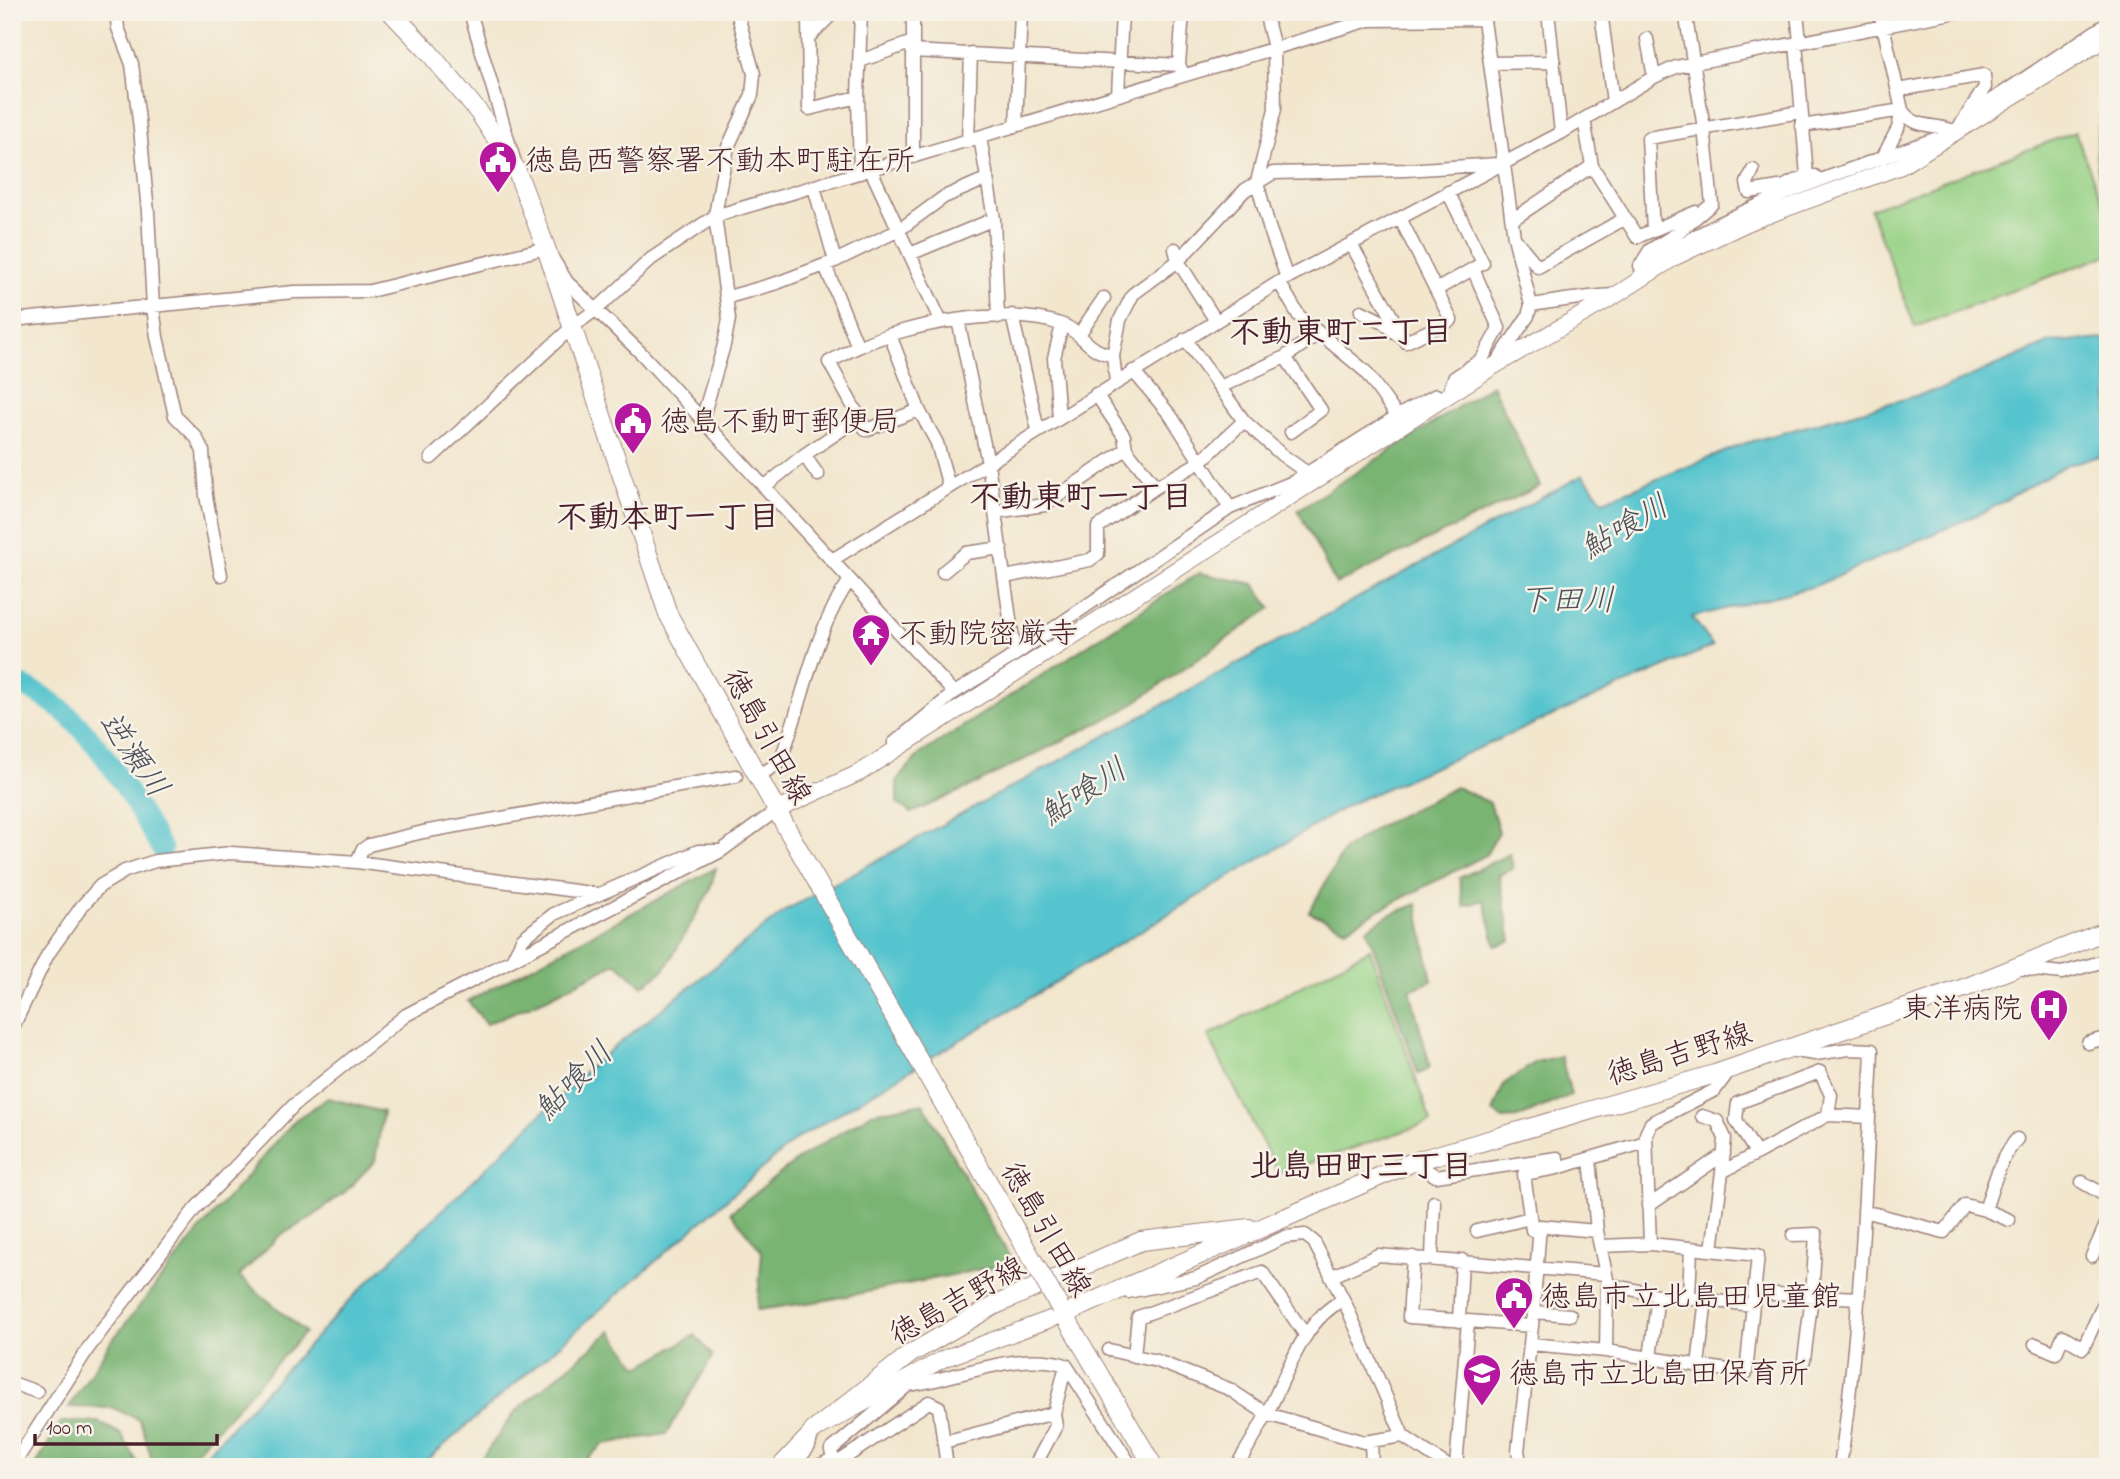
<svg xmlns="http://www.w3.org/2000/svg" width="2120" height="1479" font-family="'Indie Flower','Klee One',sans-serif">
	<rect width="100%" height="100%" fill="#f7f3e8"/>
	<filter id="ink" filterUnits="userSpaceOnUse"><feTurbulence type="fractalNoise" baseFrequency=".0143" numOctaves="2"/><feDisplacementMap in="SourceGraphic" scale="14" xChannelSelector="R" yChannelSelector="G"/><feConvolveMatrix kernelMatrix="1 2 1 2 8 2 1 2 1" color-interpolation-filters="sRGB"/></filter>
	<filter id="wash" filterUnits="userSpaceOnUse"><feTurbulence type="fractalNoise" baseFrequency=".00686" numOctaves="4" result="noise"/><feDisplacementMap in="SourceGraphic" scale="28" xChannelSelector="R" yChannelSelector="G"/><feGaussianBlur stdDeviation="1.57" result="paint"/><feColorMatrix in="noise" values="0 0 0 0 0 0 0 0 0 0 0 0 0 0 0 0 0 1.4 0 .05"/><feComposite in="paint" operator="in"/></filter>
	<g filter="url(#wash)">
		<rect width="100%" height="100%" fill="#f2e6cd"/>
		<path fill="#97d286" stroke="#707858" stroke-width="2" d="M2108 99V205C2093 174 2092 130 2108 99Z
			M2075 132 2108 217V255L1915 327 1870 209Z
			M1370 949 1431 1122 1283 1172 1276 1169 1208 1036Z"/>
		<path fill="#79b473" stroke="#626a4f" stroke-width="2" d="M1492 385 1540 486 1336 584 1298 510Z
			M1199 573 1254 584 1271 608 1124 710 967 788 911 813 897 803V780L919 755Z
			M1456 787 1490 803 1499 832 1486 855 1381 909 1346 929 1309 912 1344 850 1379 826Z
			M1510 854 1513 869 1499 875 1511 941 1496 946 1484 900 1464 906 1459 878Z
			M716 868 709 892 665 969 643 986 616 963 545 999 486 1024 468 1001Z
			M1417 904 1432 981 1410 990 1430 1066 1426 1071 1418 1074 1367 929 1389 915Z
			M1561 1056 1571 1095 1517 1118 1502 1119 1493 1112 1504 1084 1536 1062Z
			M328 1098 383 1112 375 1161 346 1191 312 1217 278 1237 239 1276 305 1332 182 1467H154L140 1420 113 1408 69 1407 110 1343 195 1236 295 1120Z
			M923 1103 1013 1263 821 1301 757 1310 762 1252 731 1212 800 1158 872 1113Z
			M611 1331 639 1367 695 1335 713 1356 666 1434 603 1444 579 1467H475L517 1410Z
			M61 1422H98L121 1434 140 1467H35Z"/>
		<path fill="#57c4ce" stroke="#50727c" stroke-width="2" d="M2108 339V454L2068 464 1988 510 1815 586 1692 617 1713 646 1352 803 795 1140 419 1467H194L358 1292 592 1065 786 910 1583 475 1603 501 1746 443 1944 388 2050 342Z"/>
		<g fill="none" stroke-linecap="round" stroke-linejoin="round">
			<path stroke="#57c4ce" stroke-width="21" d="M12 682C86 706 124 787 162 849"/>
		</g>
	</g>
	<g filter="url(#ink)">
		<g fill="none" stroke-linecap="round" stroke-linejoin="round">
			<g stroke="#9e827c" stroke-width="15">
				<path id="street" d="M116 12 118 28 132 64 140 129 148 212 153 307 157 337 175 416 196 437 203 451 206 496 221 575
					M470 12 515 163
					M808 12 809 109 858 97
					M1265 12 1274 48 1275 109 1257 182 1269 227 1287 278
					M1548 12 1561 133
					M1601 12 1613 102
					M1797 12 1800 42
					M1880 12 1902 110C1914 130 1938 123 1956 132
					M1483 13 1514 237 1531 305 1528 316 1495 365
					M1685 15 1711 12
					M808 38 834 12
					M1647 39 1654 77
					M1796 43 1807 176
					M912 51 1179 65
					M860 61 913 42
					M1490 63 1554 62
					M1182 71 1179 65 1183 12
					M1898 90 1984 75 1985 87 1956 132
					M1118 95 1122 12
					M1968 116 2108 23
					M1584 119 1592 166 1637 237 1696 212
					M1016 126 1021 12
					M1802 126 1902 110 1898 128 1882 159
					M980 137 994 219 998 317
					M968 141 971 53
					M913 157V12
					M871 170 941 322
					M1753 170 1747 183 1749 192 1779 187
					M860 173 858 97 861 12
					M814 187 835 261
					M1771 195C1784 186 1799 176 1815 176
					M1512 220 1592 166
					M1653 231 1648 138 1800 112
					M1516 240 1538 267 1624 219
					M1351 244 1406 342 1451 320 1400 218
					M1175 249 1178 261 1216 321
					M910 254 994 219
					M825 265 858 347
					M1640 266 1650 250 1676 234 1712 204 1704 128 1685 12
					M1639 276C1655 257 1675 248 1696 236 1771 194 1855 168 1935 139
					M1279 282 1299 316 1365 371 1397 416
					M1436 290 1483 263 1448 192
					M728 297 777 283 835 261 899 230 944 197 986 179
					M1531 305C1559 301 1587 296 1616 295
					M1361 311 1383 322 1398 335
					M1012 315 1038 430
					M12 320 294 292 370 291 546 248 567 282 641 353 954 693
					M958 320 988 463 1015 654
					M1080 333 1104 298
					M890 335 919 410 937 443 949 487
					M1185 339 1244 421 1282 455 1306 472
					M1285 357 1321 410 1291 432
					M1133 371 1171 416 1230 508
					M1116 382 1113 356 1120 320 1133 294 1178 261 1245 190 1273 173 1405 170 1498 164
					M1220 387 1285 357 1319 333
					M1451 387 1454 378 1482 359 1499 328 1473 269
					M1096 394 1124 436 1126 449 1156 487
					M919 410 866 430 829 362C839 357 848 351 858 347 909 323 1009 305 1063 325 1079 331 1085 344 1097 350 1102 353 1108 354 1113 356
					M1059 417 1054 358 1062 325
					M702 420 724 345 729 319 715 216 722 175 728 147 752 95 754 74 737 12
					M804 455 818 475
					M431 458 572 327 597 309 651 259 715 216 1369 20 1484 19
					M764 487 804 455 859 418
					M995 512 1045 505 1126 449
					M832 560 1279 282 1561 133 1654 77 1676 67 1694 63 1957 12
					M943 572 966 553 1001 548
					M1005 577 1090 560 1098 554V527L1156 487 1200 462 1244 421
					M894 743 954 693 1007 660 1230 508 1293 482 1397 416 1436 395
					M766 771 779 763C804 703 812 633 850 580
					M357 862 362 850 369 845 423 832 736 776
					M512 960 523 938 554 914 698 851H718
					M2016 968 2062 973 2108 960
					M12 1029 48 954 82 906 100 886 125 871 155 861 231 853 357 862 598 894
					M2088 1043 2108 1037
					M1788 1050 1815 1054 1849 1049 1872 1050C1866 1189 1860 1329 1840 1467
					M1731 1068 1715 1090 1651 1123 1646 1134 1650 1244 1758 1255 1746 1373 1606 1351 1607 1284 1658 1295 1753 1305
					M1702 1116 1717 1121 1725 1138 1722 1172 1828 1115 1869 1117
					M1756 1153 1736 1120 1738 1103 1820 1072 1831 1095 1828 1115
					M1590 1159 1597 1231 1607 1279
					M1413 1162 1436 1176 1557 1158V1168L1646 1142
					M2082 1182 2108 1197
					M1648 1206 1724 1154
					M1985 1210C1993 1186 2000 1158 2017 1139
					M1864 1211 1944 1232 1965 1205 1985 1210 2009 1220
					M1477 1231 1530 1218
					M1540 1232 1532 1230 1524 1174 1557 1168
					M1793 1235 1816 1234 1812 1296 1804 1360
					M1601 1246 1650 1244
					M1712 1250 1722 1172
					M2092 1256 2108 1220
					M1413 1257 1409 1317 1468 1321 1456 1467
					M1432 1258 1434 1202
					M1331 1277 1378 1255 1606 1274
					M1128 1292 1196 1278 1285 1237 1305 1235 1314 1242 1346 1305 1403 1436 1449 1467
					M1754 1293 1859 1298
					M1689 1298 1691 1248
					M1534 1312 1570 1315
					M1459 1321 1462 1260
					M1468 1321 1532 1326
					M1531 1344 1606 1351
					M2035 1344 2056 1353 2063 1336 2083 1348 2108 1295
					M1109 1350 1157 1361 1229 1389 1267 1414 1364 1442 1403 1436
					M1134 1356 1138 1317 1262 1272 1306 1336
					M1650 1358 1658 1295
					M1698 1365 1706 1299
					M12 1383 37 1392
					M898 1386C951 1383 1015 1348 1066 1365L1132 1467
					M907 1386 831 1450 834 1465 929 1402 939 1407 947 1467
					M1371 1441 1372 1467
					M944 1442 1054 1413
					M12 1467 89 1347 195 1209 294 1105 406 1015 721 851 777 810
					M793 1467 809 1446 811 1438
					M816 1467 833 1459
					M1034 1467 1056 1426 1054 1413 1066 1365
					M1236 1467C1246 1450 1257 1433 1266 1415 1287 1377 1301 1321 1343 1300
					M1521 1467 1518 1451 1532 1326 1540 1226 1597 1231"/>
			</g>
			<g stroke="#9e827c" stroke-width="18">
				<path id="secondary" d="M777 810 859 773 1494 366 1616 295 1675 257 1749 222 1901 166 2108 37
					M779 1467 813 1431 943 1359 1064 1314"/>
			</g>
			<g stroke="#9e827c" stroke-width="20">
				<path id="primary" d="M391 12 428 51 480 114 516 169 546 248 668 614 791 836
					M1060 1308 1154 1467
					M1064 1314 1413 1162 1715 1074 1967 987 2108 930
					M813 1431 910 1354 993 1306 1141 1241 1249 1228"/>
			</g>
			<use href="#street" stroke="#fff" stroke-width="12"/>
			<use href="#secondary" stroke="#fff" stroke-width="16"/>
			<use href="#primary" stroke="#fff" stroke-width="18"/>
			<g stroke="#9e827c" stroke-width="20" stroke-linecap="butt">
				<path id="primary-bridge" d="M791 836 1060 1308"/>
			</g>
			<use href="#primary-bridge" stroke="#fff" stroke-width="18"/>
		</g>
	</g>
	<defs>
		<g id="civic-pin" transform="scale(2.0125)"><path d="M0 17L-7.5 6A9.5 9.5 0 1 1 7.5 6Z" fill="#b5179e" stroke="#f7f3e8"/><path d="M-.6-6.5H3V-4.5H.6V-3L4-1V1h2V6H-6V1h2V-1L-.6-3ZM-1.2 2.5V6h2.4V2.5Z" fill="#fff"/></g>
		<g id="temple-pin" transform="scale(2.0125)"><path d="M0 17L-7.5 6A9.5 9.5 0 1 1 7.5 6Z" fill="#b5179e" stroke="#f7f3e8"/><path d="M0-6L5-2H3V0L6.5 2.5H4V6H1.5V3h-3V6H-4V2.5H-6.5L-3 0V-2H-5Z" fill="#fff"/></g>
		<g id="hospital-pin" transform="scale(2.0125)"><path d="M0 17L-7.5 6A9.5 9.5 0 1 1 7.5 6Z" fill="#b5179e" stroke="#f7f3e8"/><path d="M-5-5h3v3.5h4V-5h3V5h-3V1.5h-4V5h-3Z" fill="#fff"/></g>
		<g id="school-pin" transform="scale(2.0125)"><path d="M0 17L-7.5 6A9.5 9.5 0 1 1 7.5 6Z" fill="#b5179e" stroke="#f7f3e8"/><path d="M0-5L7-2L0 1L-7-2ZM-4 1L0 2.5L4 1V4Q0 6-4 4Z" fill="#fff"/></g>
	</defs>
	<g fill-rule="evenodd">
		<use href="#civic-pin" x="498" y="160"/>
		<use href="#civic-pin" x="633" y="421"/>
		<use href="#temple-pin" x="871" y="633"/>
		<use href="#hospital-pin" x="2049" y="1008"/>
		<use href="#civic-pin" x="1514" y="1296"/>
		<use href="#school-pin" x="1482" y="1373"/>
	</g>
	<g text-anchor="middle" stroke-width="5" stroke-linejoin="round" paint-order="stroke">
		<g font-size="30" fill="#4a1f2b" stroke="#f7f3e8" text-anchor="start">
			<text x="525" y="170">徳島西警察署不動本町駐在所</text>
			<text x="660" y="431">徳島不動町郵便局</text>
			<text x="898" y="643">不動院密厳寺</text>
			<text x="2022" y="1018" text-anchor="end">東洋病院</text>
			<text x="1541" y="1306">徳島市立北島田児童館</text>
			<text x="1509" y="1383">徳島市立北島田保育所</text>
		</g>
		<g font-size="30" fill="#4a1f2b" stroke="#f7f3e8">
			<text transform="translate(768 736) rotate(61)" y="10">徳島引田線</text>
			<text transform="translate(1679 1053) rotate(-17)" y="10">徳島吉野線</text>
			<text transform="translate(1047 1229) rotate(60)" y="10">徳島引田線</text>
			<text transform="translate(957 1300) rotate(-29)" y="10">徳島吉野線</text>
		</g>
		<g font-size="32" font-weight="bold" fill="#4a1f2b" stroke="#f7f3e8">
			<text x="1341" y="342">不動東町二丁目</text>
			<text x="1081" y="507">不動東町一丁目</text>
			<text x="668" y="527">不動本町一丁目</text>
			<text x="1361" y="1176">北島田町三丁目</text>
		</g>
		<g font-size="32" font-style="italic" fill="#4e515c" stroke="#f7f3e8">
			<text transform="translate(1624 526) rotate(-30)" y="11">鮎喰川</text>
			<text x="1567" y="610">下田川</text>
			<text transform="translate(135 754) rotate(55)" y="11">逆瀬川</text>
			<text transform="translate(1083 791) rotate(-33)" y="11">鮎喰川</text>
			<text transform="translate(573 1080) rotate(-45)" y="11">鮎喰川</text>
		</g>
	</g>
	<rect width="2120" height="1479" fill="none" stroke="#f7f3e8" stroke-width="42"/>
	<path d="M35 1434v10h182v-10" fill="none" stroke="#4a1f2b" stroke-width="3.5"/>
	<text x="46" y="1434" font-size="21" fill="#4a1f2b" stroke="#f7f3e8" stroke-width="5" paint-order="stroke">100 m</text>
</svg>
